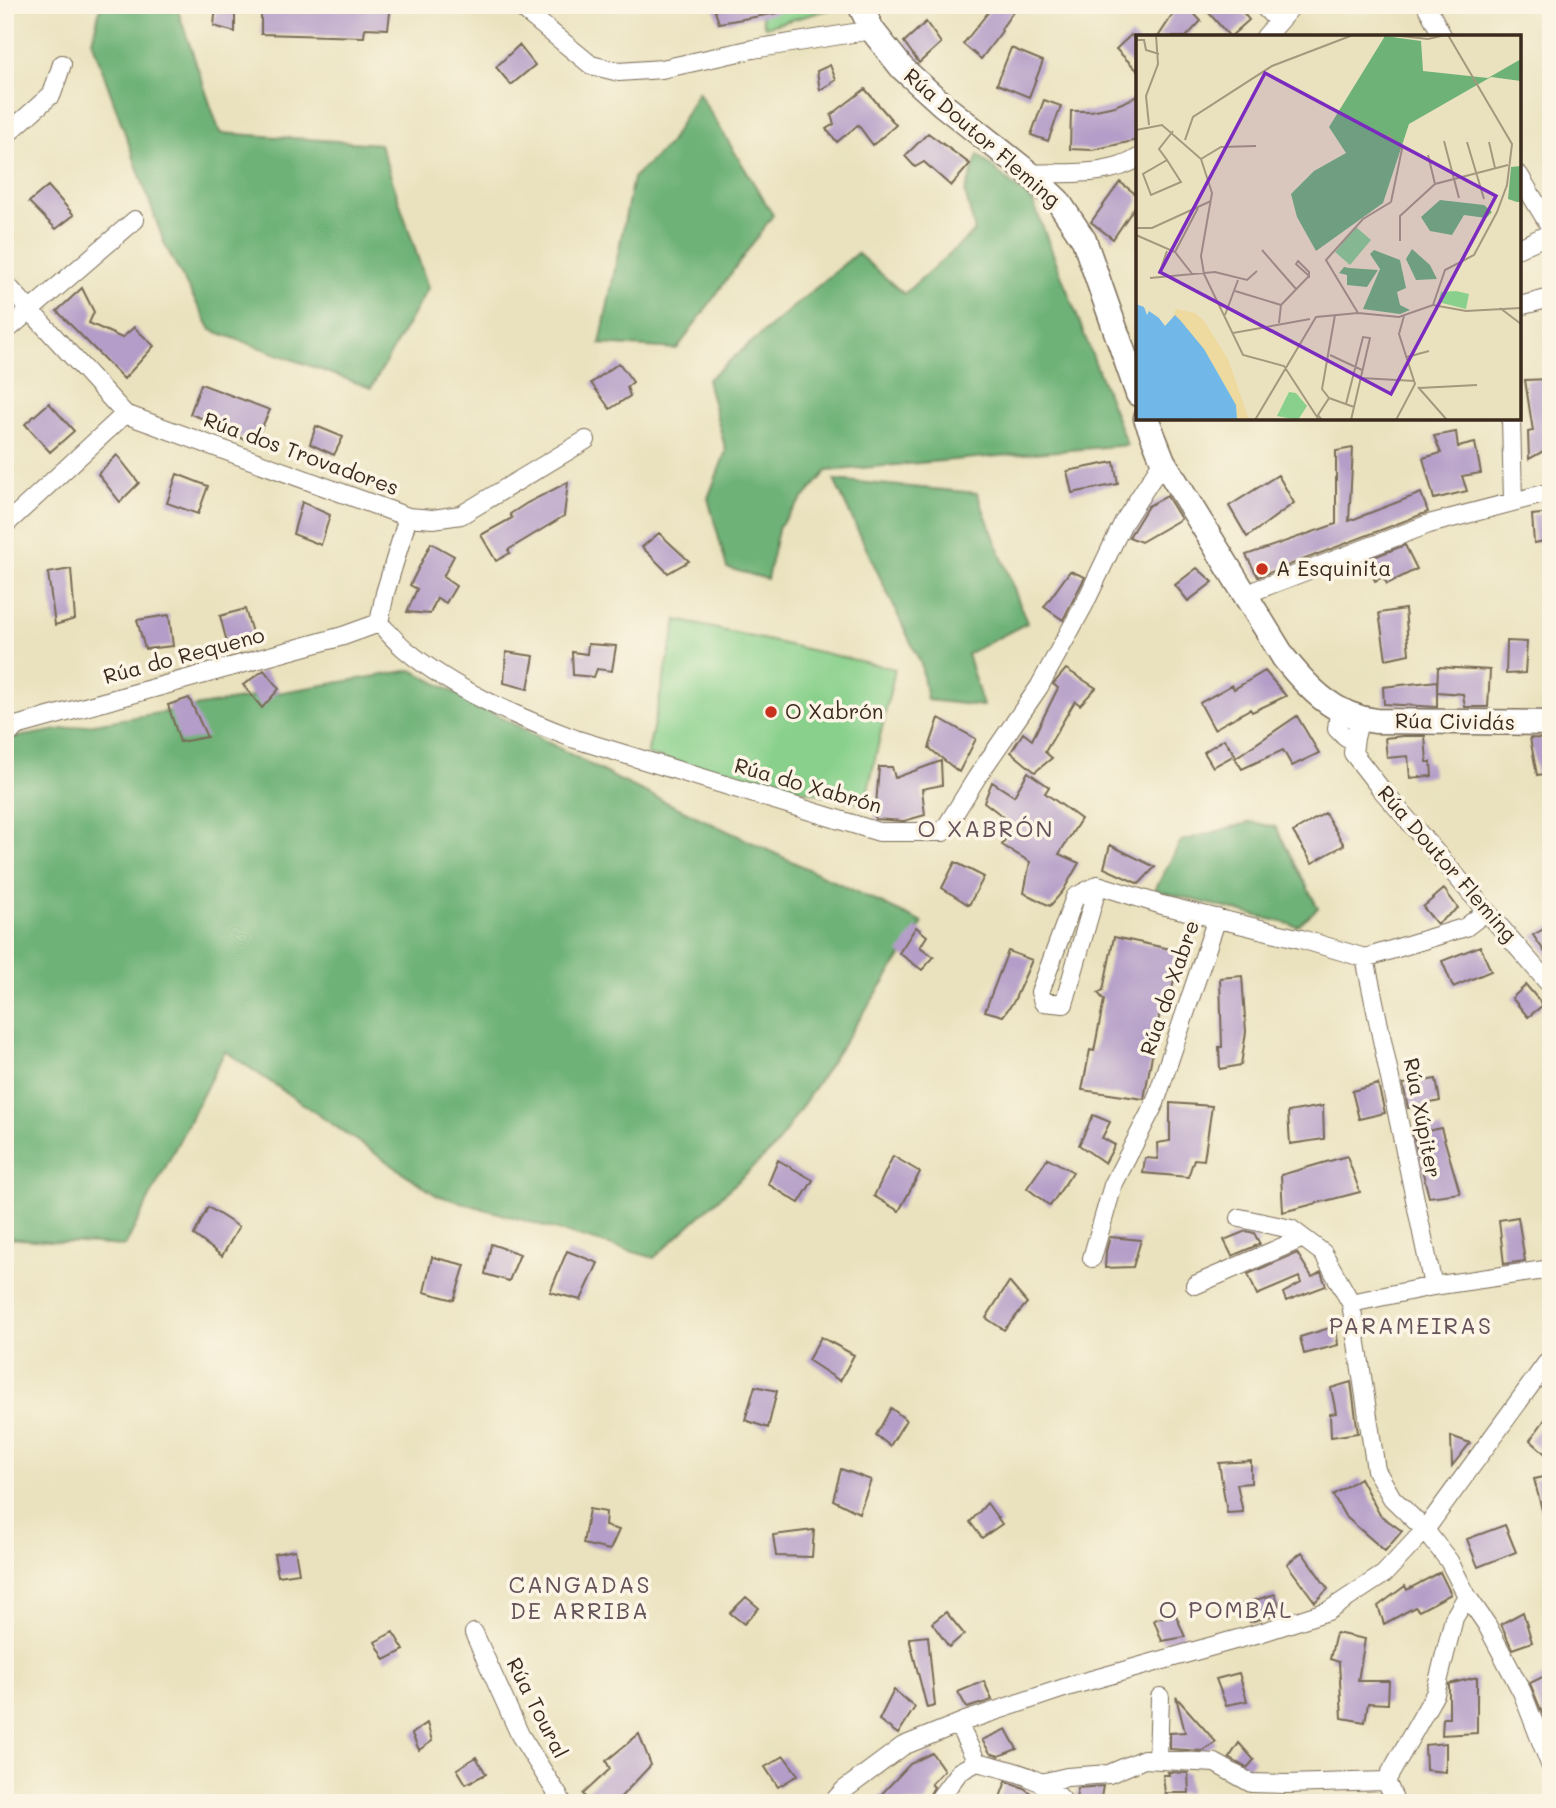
<svg xmlns="http://www.w3.org/2000/svg" width="1556" height="1808" font-family="Mali,sans-serif">
	<rect width="100%" height="100%" fill="#fcf5e5"/>
	<filter id="ink" filterUnits="userSpaceOnUse"><feTurbulence type="fractalNoise" baseFrequency=".0143" numOctaves="2"/><feDisplacementMap in="SourceGraphic" scale="14" xChannelSelector="R" yChannelSelector="G"/><feConvolveMatrix kernelMatrix="1 2 1 2 8 2 1 2 1" color-interpolation-filters="sRGB"/></filter>
	<filter id="wash" filterUnits="userSpaceOnUse"><feTurbulence type="fractalNoise" baseFrequency=".00686" numOctaves="4" result="noise"/><feDisplacementMap in="SourceGraphic" scale="28" xChannelSelector="R" yChannelSelector="G"/><feGaussianBlur stdDeviation="1.57" result="paint"/><feColorMatrix in="noise" values="0 0 0 0 0 0 0 0 0 0 0 0 0 0 0 0 0 1.4 0 .05"/><feComposite in="paint" operator="in"/></filter>
	<g filter="url(#wash)">
		<rect width="100%" height="100%" fill="#eae2be"/>
		<path fill="#88d08b" stroke="#627d54" stroke-width="2" d="M758 5H834L835 8 765 27Z
			M677 620 895 669 865 804 647 755Z"/>
		<path fill="#6eb277" stroke="#546e4a" stroke-width="2" d="M101 5H176L220 133 380 144 428 288 371 388 211 330 165 245 92 41Z
			M698 92 773 215 677 349 600 344 633 178 669 144Z
			M978 155 1033 202 1127 445 827 471 779 526 767 579 727 568 708 498 726 451 707 380 857 253 904 294 975 231 965 192Z
			M834 480 977 493 1027 623 967 654 983 706 927 700 921 664Z
			M412 670 617 779 923 923 775 1147 654 1258 436 1195 225 1051 125 1246 5 1238V739Z
			M1251 822 1276 827 1318 908 1297 926 1155 890 1181 841Z"/>
		<g id="blocks">
			<path fill="#b49dc8" d="M216 5H235V32L214 26Z
				M338 5H391L388 29 365 28 364 37 261 34V10Z
				M713 5H777L778 13 719 23Z
				M994 5H1003L1013 12 1001 29 1002 31 981 59 963 44Z
				M1165 5H1186L1201 21 1186 37H1158L1173 14Z
				M1202 5H1237L1249 20 1230 37Z
				M926 22 941 43 919 63 904 42Z
				M1131 35 1138 42V71L1116 49Z
				M519 45 535 65 511 85 496 67Z
				M1011 48 1043 61 1029 97 997 84Z
				M830 65 836 80 820 90 817 71Z
				M865 89 896 125 873 145 858 125 837 142 826 129 834 124 831 115Z
				M1138 96V140L1092 150 1070 149 1071 111H1091L1115 106Z
				M1044 100 1061 106 1048 141 1031 135Z
				M928 133 970 164 951 186 924 162 915 167 905 156Z
				M1120 182 1138 196V202L1113 239 1091 222Z
				M48 186 74 215 56 229 29 202Z
				M82 288 94 312 89 323 122 338 134 327 154 346 124 379 57 311Z
				M619 363 633 382 627 387 630 396 610 409 591 383Z
				M1550 379 1551 447 1529 459 1528 432 1533 431 1525 380Z
				M201 384 270 410 254 444 230 433 231 429 190 414Z
				M49 403 74 431 50 452 25 424Z
				M316 426 343 437 334 455 310 444Z
				M1456 432 1458 447 1475 443 1481 473 1462 476 1467 491 1434 499 1423 458 1441 453 1434 436Z
				M1353 448 1349 521 1421 493 1428 512 1258 577 1246 555 1336 524V451Z
				M117 455 139 483 120 502 98 474Z
				M1114 462 1118 484 1072 493 1067 471Z
				M177 474 208 486 198 514 167 503Z
				M1278 475 1294 503 1247 537 1229 506Z
				M568 482 564 516 508 550 510 553 496 561 481 535 512 518 510 514 527 503Z
				M1167 496 1181 519 1141 542 1129 537 1148 506Z
				M302 502 330 515 321 545 293 534Z
				M1551 513V540L1534 543 1532 515Z
				M659 533 689 561 668 573 642 547Z
				M431 543 454 556 443 577 456 586 446 603 437 598 430 614 407 612 417 589 410 585Z
				M1405 545 1417 569 1387 584 1383 577 1375 581 1366 560Z
				M1197 568 1213 582 1188 601 1175 585Z
				M71 569 75 619 55 625 48 573Z
				M1070 571 1085 577 1063 620 1044 607Z
				M245 609 255 643 229 650 220 616Z
				M1405 609 1409 654 1386 659 1379 613Z
				M169 615 173 646 145 649 137 620Z
				M1507 641 1527 642 1525 673 1506 674Z
				M588 644 616 646 612 671 597 669 594 677 573 675 572 652 587 654Z
				M506 652 534 656 528 689 504 683Z
				M1438 667 1490 670 1488 707H1465L1463 694 1437 692Z
				M1066 669 1096 688 1080 705 1075 701 1045 752 1052 758 1035 772 1011 752 1023 733 1032 740 1058 688 1053 684Z
				M264 670 279 689 262 708 243 685Z
				M1265 671 1286 696 1252 712 1250 709 1214 729 1200 703 1232 685 1234 689Z
				M1437 681V707L1384 704 1383 687Z
				M189 698 207 737 180 742 168 705Z
				M1297 716 1319 753 1292 766 1283 750 1242 769 1235 758Z
				M939 718 976 739 959 772 929 748Z
				M1403 736H1425L1427 762H1431L1432 776 1410 778 1408 756 1387 758 1385 738Z
				M1530 738 1549 739 1551 773 1537 775Z
				M1224 739 1235 755 1213 767 1204 752Z
				M941 761 942 785 922 789 925 815 904 821 875 819 879 767H892L895 778Z
				M1028 772 1049 787 1045 793 1081 819 1059 854 1079 863 1063 891 1050 906 1024 893 1030 862 1002 845 1013 824 984 802 992 782 1014 796Z
				M1325 813 1344 845 1312 863 1293 832Z
				M1110 845 1155 867 1139 884 1104 868Z
				M955 862 984 877 969 905 942 888Z
				M1444 889 1458 908 1437 924 1423 907Z
				M1551 925V961L1533 935Z
				M916 927 927 936 920 947 934 957 922 970 899 953Z
				M1114 937 1180 951 1167 1013 1160 1012 1144 1099 1082 1090 1090 1050 1094 1051 1104 1000 1098 993 1103 990Z
				M1480 946 1491 971 1453 987 1442 961Z
				M1008 951 1032 960 1014 1001 1003 1016 985 1011Z
				M1242 976 1246 1032 1241 1065 1220 1069 1219 1047H1222L1220 978Z
				M1526 985 1543 1005 1528 1017 1512 998Z
				M1436 1079 1440 1101 1408 1108 1403 1084Z
				M1378 1084 1385 1113 1359 1119 1352 1091Z
				M1170 1103 1212 1106 1204 1160 1194 1159 1188 1177 1143 1173 1145 1158 1158 1159 1157 1143 1170 1141Z
				M1323 1106 1324 1139 1290 1144 1288 1112Z
				M1093 1115 1110 1122 1102 1138 1115 1145 1105 1163 1079 1145Z
				M1441 1128 1460 1193 1429 1197 1413 1134Z
				M893 1156 920 1172 899 1211 874 1196Z
				M1347 1156 1360 1192 1283 1212 1281 1175Z
				M1048 1158 1073 1172 1050 1206 1027 1188Z
				M778 1160 813 1180 799 1203 768 1184Z
				M208 1207 239 1227 222 1256 194 1235Z
				M1518 1217 1525 1261 1504 1264 1499 1220Z
				M1246 1231 1254 1233 1260 1244 1232 1256 1224 1240Z
				M1110 1237 1141 1240 1133 1267 1105 1268 1106 1251Z
				M491 1244 520 1254 509 1281 485 1274Z
				M567 1251 598 1263 581 1300 550 1292Z
				M1297 1253 1312 1277 1321 1272 1326 1286 1286 1301 1283 1293 1301 1283 1299 1277 1257 1295 1248 1274Z
				M432 1257 465 1265 454 1300 424 1292Z
				M1009 1282 1027 1303 1004 1330 986 1318Z
				M1336 1326 1338 1345 1304 1354 1300 1337Z
				M821 1337 854 1355 840 1381 808 1360Z
				M1351 1382 1358 1433 1331 1437 1330 1414 1336 1413 1331 1388Z
				M755 1386 777 1391 768 1428 745 1420Z
				M891 1408 906 1420 890 1446 876 1435Z
				M1551 1411V1459L1530 1440Z
				M1451 1436 1470 1443 1452 1466Z
				M1251 1461V1483L1237 1484 1243 1512 1227 1513 1219 1463Z
				M841 1469 871 1480 859 1513 833 1500Z
				M1551 1475V1524L1546 1525 1534 1479Z
				M1360 1478 1380 1515 1402 1531 1385 1551 1345 1516 1333 1495Z
				M987 1503 1002 1524 982 1538 970 1522Z
				M589 1509 606 1512 605 1526 619 1530 610 1550 583 1544Z
				M1505 1525 1516 1552 1478 1567 1467 1539Z
				M814 1530 812 1557 776 1556 773 1535Z
				M295 1550 299 1573 278 1576 274 1554Z
				M1302 1552 1328 1589 1315 1602 1287 1564Z
				M1440 1572 1451 1594 1419 1611 1415 1607 1384 1624 1378 1606 1405 1586 1407 1590Z
				M1275 1594 1282 1613 1250 1622 1243 1604Z
				M746 1597 759 1608 744 1624 730 1613Z
				M946 1612 964 1634 949 1647 932 1623Z
				M1523 1612 1532 1642 1512 1649 1501 1624Z
				M1175 1613 1185 1637 1162 1641 1154 1620Z
				M393 1632 404 1650 385 1660 375 1642Z
				M1336 1633 1365 1639 1358 1681H1389L1388 1704 1368 1703 1365 1722 1342 1718 1339 1662 1330 1659Z
				M928 1636 935 1706 927 1708 909 1638Z
				M1239 1673 1247 1701 1226 1705 1216 1679Z
				M1551 1673V1735L1530 1683Z
				M1477 1677V1733L1442 1735 1443 1718H1449V1684Z
				M984 1681 992 1700 967 1708 958 1692Z
				M894 1690 915 1707 898 1734 879 1720Z
				M1176 1697 1216 1742 1202 1751 1170 1749V1733L1185 1732Z
				M427 1723 432 1741 419 1750 412 1734Z
				M1006 1729 1017 1749 999 1756 990 1753 982 1740Z
				M639 1734 651 1765 615 1803H590L583 1794 610 1769 606 1761Z
				M1239 1743 1254 1760 1247 1768 1229 1758Z
				M1446 1743V1772L1426 1770 1425 1745Z
				M932 1753 944 1770 931 1784 934 1787 925 1803H873L910 1764Z
				M784 1756 798 1775 778 1787 765 1767Z
				M476 1757 486 1774 466 1784 457 1769Z
				M1168 1772 1188 1773 1189 1793H1165L1163 1775H1169Z
				M1006 1781 1024 1788 1043 1803H998Z
				M1103 1786 1100 1803 1076 1799 1078 1788Z"/>
		</g>
	</g>
	<g filter="url(#ink)">
		<use href="#blocks" fill-opacity="0" stroke="#786a56" stroke-width="2"/>
		<g fill="none" stroke-linecap="round" stroke-linejoin="round">
			<g stroke="#786a56" stroke-width="20">
				<path id="minor" d="M518 5 591 65 619 72 662 69 753 49 872 30
					M1262 5 1278 21
					M1426 5 1443 37
					M1265 37 1293 5
					M5 136 52 94 62 64
					M1030 174C1064 172 1109 177 1138 158
					M1519 175 1551 228
					M1519 248 1551 233
					M5 283 125 414 408 517 433 519 461 515 586 440
					M1519 306 1551 298
					M5 332 135 220
					M1511 418 1513 501
					M5 525 125 414
					M1247 596 1259 589 1429 524 1551 492
					M379 623C388 632 396 642 406 650 454 690 517 717 575 739L879 832H943L977 777 1039 687 1084 605 1123 523 1163 461
					M379 623 385 593 408 517
					M1339 711 1337 729 1346 738H1355L1357 730
					M5 738 16 726 343 636 379 623
					M1355 738 1353 753 1381 789 1551 986
					M1098 885 1064 1004 1043 1002 1040 992 1075 897 1098 885 1162 905 1301 939 1365 958 1466 927 1487 911
					M1365 958 1433 1286
					M1240 1218 1291 1229 1323 1253 1351 1303 1376 1470 1392 1498 1425 1530 1449 1561 1467 1596 1487 1625 1522 1692 1551 1767
					M1092 1258 1113 1185 1155 1103 1217 918
					M1195 1285 1303 1238
					M1351 1303 1433 1286 1551 1269
					M474 1633 520 1735 563 1803
					M958 1724 977 1762C1009 1770 1043 1776 1065 1803
					M1158 1759 1160 1697
					M1386 1781 1435 1694 1454 1618 1467 1596
					M1386 1781 1396 1803
					M1041 1783 1067 1777 1109 1774 1144 1759 1215 1763 1251 1783 1286 1784 1386 1781
					M832 1803 844 1790 903 1746 965 1721 1070 1686 1263 1632 1328 1611 1384 1574 1425 1530 1551 1357
					M936 1803 959 1772 977 1762"/>
			</g>
			<g stroke="#786a56" stroke-width="27">
				<path id="secondary" d="M860 5 872 30 902 68 943 105 1030 174 1058 201 1084 240 1138 394
					M1146 418 1163 461 1284 658C1309 689 1334 716 1376 721L1551 723"/>
			</g>
			<use href="#minor" stroke="#fff" stroke-width="18"/>
			<use href="#secondary" stroke="#fff" stroke-width="24"/>
		</g>
	</g>
	<g fill="#c8321e" stroke="#fcf5e5" stroke-width="2.5">
		<circle cx="1262" cy="569" r="7"/>
		<circle cx="771" cy="712" r="7"/>
	</g>
	<g text-anchor="middle" stroke-width="7" stroke-linejoin="round" paint-order="stroke">
		<g font-size="21" fill="#3b2a1e" stroke="#fcf5e5">
			<text transform="translate(982 138) rotate(41)" y="7">Rúa Doutor Fleming</text>
			<text transform="translate(301 454) rotate(20)" y="7">Rúa dos Trovadores</text>
			<text transform="translate(184 656) rotate(-15)" y="7">Rúa do Requeno</text>
			<text transform="translate(1455 722) rotate(1)" y="7">Rúa Cividás</text>
			<text transform="translate(808 786) rotate(16)" y="7">Rúa do Xabrón</text>
			<text transform="translate(1447 864) rotate(49)" y="7">Rúa Doutor Fleming</text>
			<text transform="translate(1170 988) rotate(-71)" y="7">Rúa do Xabre</text>
			<text transform="translate(1422 1118) rotate(79)" y="7">Rúa Xúpiter</text>
			<text transform="translate(537 1708) rotate(63)" y="7">Rúa Toural</text>
		</g>
		<g font-size="21" fill="#3b2a1e" stroke="#fcf5e5" text-anchor="start">
			<text x="1276" y="576">A Esquinita</text>
			<text x="785" y="719">O Xabrón</text>
		</g>
		<g font-size="23" letter-spacing="2" fill="#65525a" stroke="#fcf5e5">
			<text x="986" y="837">O XABRÓN</text>
			<text x="1411" y="1334">PARAMEIRAS</text>
			<text x="580" y="1593">CANGADAS<tspan x="580" dy="26">DE ARRIBA</tspan></text>
			<text x="1226" y="1618">O POMBAL</text>
		</g>
	</g>
	<g transform="translate(1136 35)">
		<rect width="385" height="385" fill="#eae2be"/>
		<path d="M220 192 235 205 214 230 199 217ZM320 256 333 259 330 274 302 267 305 257ZM153 357 160 358 171 371 162 385 141 381Z" fill="#88d08b"/>
		<path d="M249 1 285 6 287 36 352 43 385 24V46L355 42 273 89 247 168 180 216 161 182 155 159 178 136 210 118 193 92ZM385 131V167H381L372 164 375 132ZM304 165 348 170 356 177 350 183 328 180 316 200 294 196 285 182ZM276 214 294 230 301 244 280 245 270 224ZM238 215 264 225 270 253 261 257 264 270 274 275 264 279 227 274 244 234 234 219ZM208 232 213 233 242 235 231 252 211 250V240L203 238Z" fill="#6eb277"/>
		<path d="M40 274 59 278 68 286 92 324 113 385H93L34 289Z" fill="#eeda9e"/>
		<path d="M0 269 8 272 11 280 13 276 23 283 29 291 39 280 44 285 68 314 100 370 101 385H0Z" fill="#71b8e9"/>
		<path fill="none" stroke="#a4987e" stroke-width="2" d="M255 0 292 4 309 0M0 5H8L10 15 23 19M13 90 10 61 22 29 20 0M0 95 26 90 65 124 76 158 65 221 68 239 107 320 148 331 183 385M252 100 266 114 255 167M49 105 57 82 136 31 217 0M308 106 323 163M331 107 348 164M353 107 359 133M292 120 299 149M65 124 85 112 120 111M31 125 45 147 15 160 7 139 31 125 23 114 37 96M0 193H16L75 166M0 200 39 217 57 240M264 206V181L299 149 372 130M126 215 160 254M39 217 62 173M162 226 173 237V241L160 229ZM23 239 31 216M14 243 79 237 111 245 121 236M99 256 145 270M297 270 309 235 338 220 361 177 371 150 376 109 312 0M364 273 385 289M222 278 190 225 227 184 255 167M89 280 102 245M143 288 145 270 173 241M97 298 174 284M194 320 226 335M271 322 293 316M225 343 279 346M282 352 311 385M283 353 341 350M193 363 218 372M210 369 227 302 234 303 215 385M119 385 180 282 222 278 263 282 297 270 330 276 385 273M186 385 182 380 193 363 186 354 199 280M260 385 279 349 263 299 268 281"/>
		<path fill="#7b2cbf" fill-opacity="0.15" stroke="#7b2cbf" stroke-width="3.5" d="M129 38 360 161 255 359 24 237Z"/>
		<rect width="385" height="385" fill="none" stroke="#3b2a1e" stroke-width="3.5"/>
	</g>
	<rect width="1556" height="1808" fill="none" stroke="#fcf5e5" stroke-width="28"/>
</svg>
